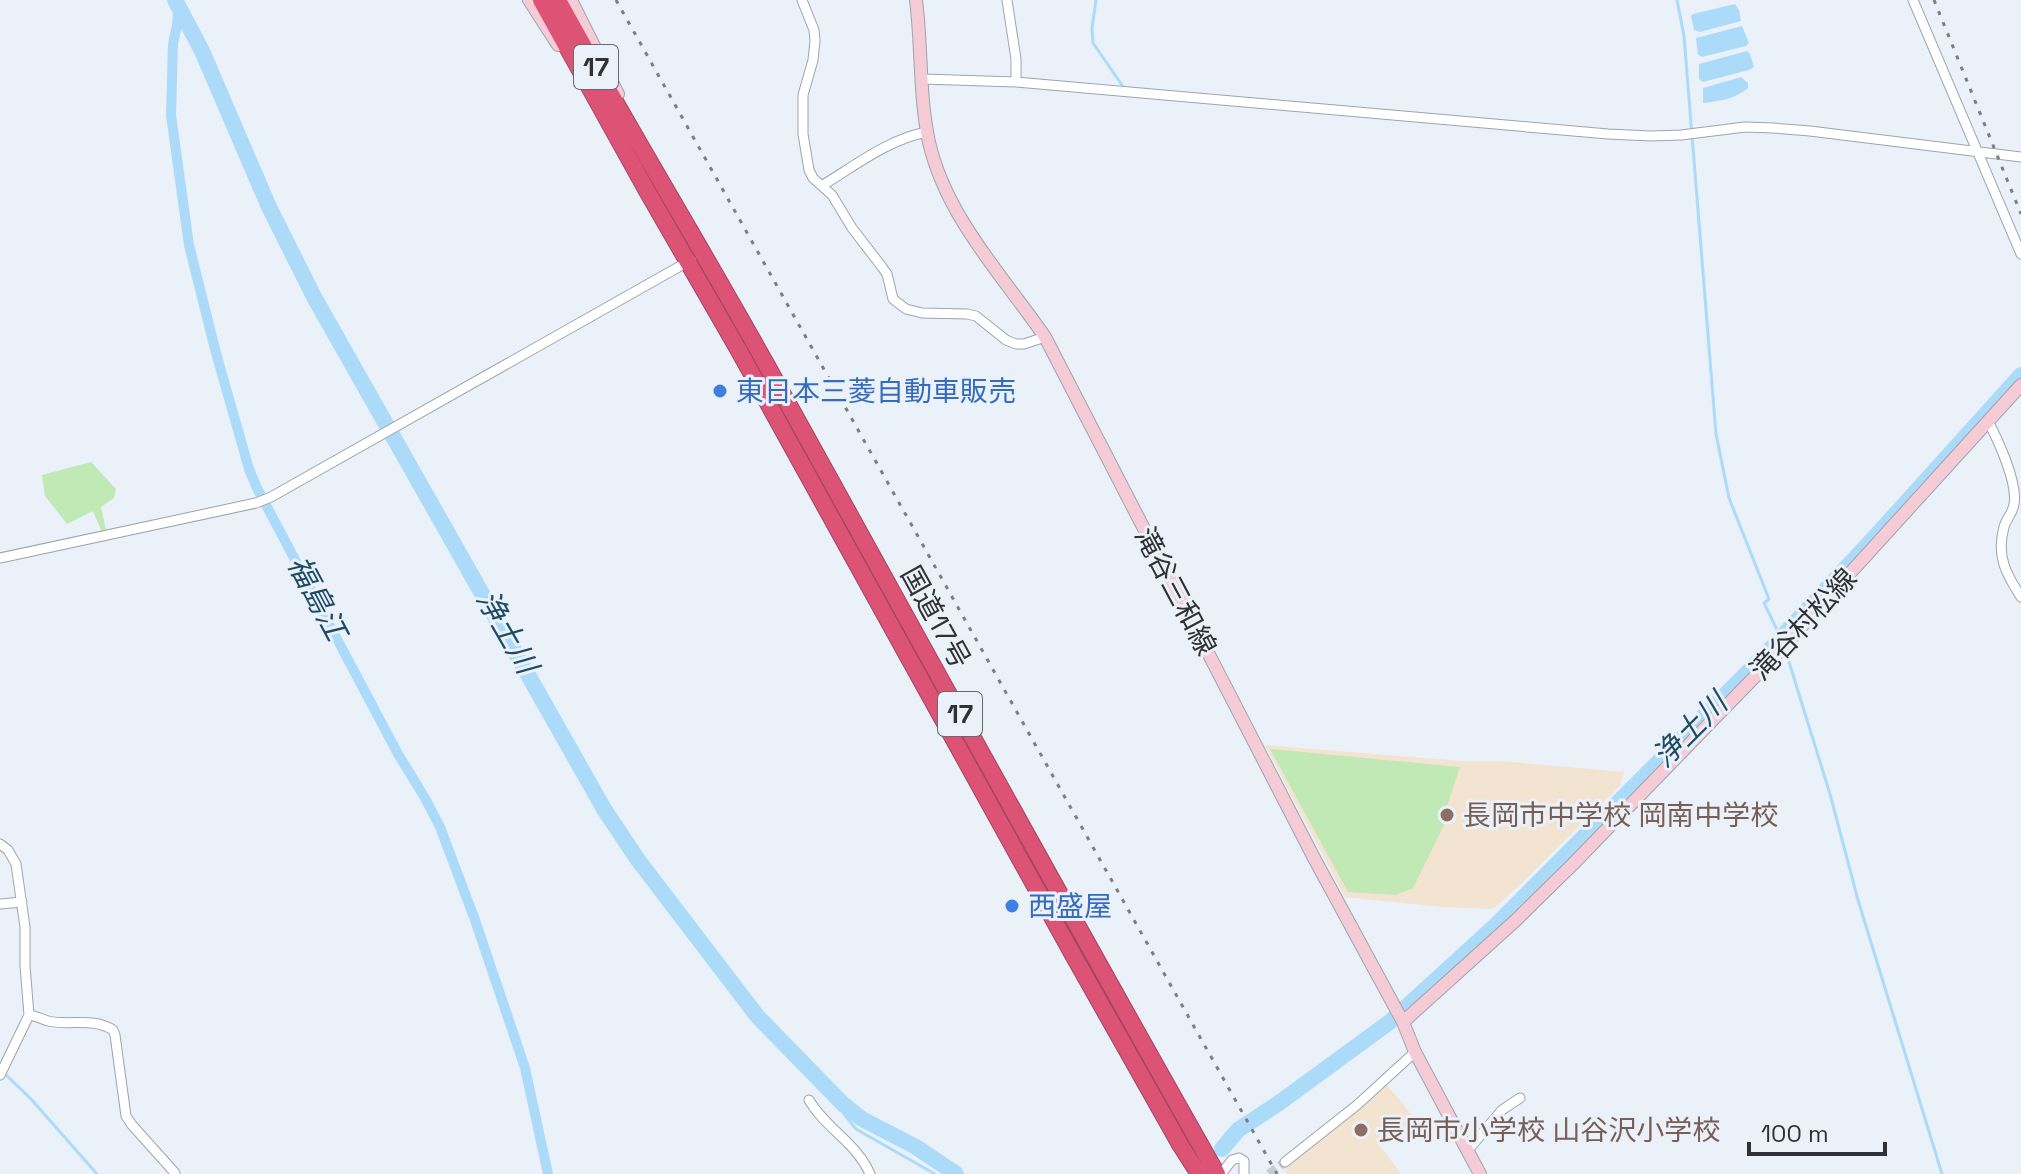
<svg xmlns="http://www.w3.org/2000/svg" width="2021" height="1174" font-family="'Space Grotesk','Noto Sans JP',sans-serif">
	<rect width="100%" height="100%" fill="#eaf1f9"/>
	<path fill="#f2e4d1" d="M1265 745 1461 761H1500L1624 772 1620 786 1521 884 1493 909 1442 907 1345 897Z
		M1386 1084 1417 1121 1400 1135 1393 1127 1376 1140 1401 1174H1287L1285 1169Z"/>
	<path fill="#c0e9b6" d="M91 462 116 489 114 498 101 507 106 530H101L93 511 67 524 45 496 42 475Z
		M1270 749 1460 767 1446 809 1450 813 1413 888 1396 895 1348 892Z"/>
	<path fill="#acdbfa" d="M1735 4 1739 10 1741 21 1700 32 1694 30 1691 16 1693 14Z
		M1742 26 1749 43 1746 46 1702 57 1698 55 1696 38Z
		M1747 51 1750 54 1754 67 1749 70 1703 82 1699 79V64Z
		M1741 77 1748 83V88C1735 99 1720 101 1703 103V88Z"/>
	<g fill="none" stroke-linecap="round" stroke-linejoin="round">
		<path stroke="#acdbfa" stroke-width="3" d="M1096 0 1092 28 1093 43 1124 88
			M1677 0 1684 36 1716 434 1729 498 1769 599 1764 603 1783 642
			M1785 649 1830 794 1858 900 1942 1174
			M5 1074 31 1099 97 1174
			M843 1104 844 1114 856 1129 935 1174"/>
		<path stroke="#acdbfa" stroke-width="10" d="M179 0 177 25 173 44 171 115 189 245 216 353 249 469 257 488 398 754 425 798 440 827 475 920 525 1068 548 1174"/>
		<path stroke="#acdbfa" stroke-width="16" d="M175 0 202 51 269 207 314 297 604 809 638 860 758 1017 843 1104 862 1119 916 1147 956 1174
			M1222 1149 1238 1130 1279 1103 1391 1021 1494 927 1765 655 1874 538 2021 375"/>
		<path stroke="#c5cbd2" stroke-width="9" stroke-dasharray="9 4.5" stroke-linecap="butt" d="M1269 1174 1285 1162"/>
		<g stroke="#9ea4ac" stroke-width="11">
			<path id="street" d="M802 0 814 30 815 41 813 60 803 95V134L809 170 813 178 832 195 852 228 882 267 887 274 893 299 906 309 922 313 967 314 976 316 1006 340 1016 344H1024L1045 337
				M1007 0 1016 59V82
				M1913 0 2021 254
				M922 79 1016 82 1608 134 1651 136 1681 135 1745 127 1773 128 1810 131 2021 157
				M823 185C856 165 889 139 927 132
				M1988 421C1998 440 2018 483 2014 504 2013 513 2006 519 2004 527 1996 556 2006 574 2021 597
				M0 558 256 503 271 497 691 260
				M0 844 8 850 16 864 25 927V966L29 1015 0 1075
				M0 904 22 902
				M29 1015C36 1016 42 1019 48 1021 70 1026 93 1017 113 1030L115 1035 126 1116 132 1125 175 1173
				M809 1100C825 1128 857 1143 870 1174
				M1468 1150 1502 1110 1520 1098
				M1285 1162 1357 1105 1415 1052
				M1221 1174 1232 1160 1239 1158 1244 1161V1174"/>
		</g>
		<g stroke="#9ea4ac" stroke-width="14">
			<path id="secondary" d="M529 0 558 45
				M571 0 618 94
				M916 0C922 47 919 96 929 142 946 217 1003 276 1045 337L1314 858 1403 1022 1415 1052 1480 1174
				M1403 1022 1515 921 1573 864 1772 659 2021 385"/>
		</g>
		<g stroke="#a0475f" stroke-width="18">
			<path id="highway" d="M541 0 647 191 738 349 1072 953 1181 1146 1199 1174
				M558 0C625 123 698 242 766 364 916 634 1064 905 1217 1174"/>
		</g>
		<use href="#street" stroke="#fff" stroke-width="9"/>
		<use href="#secondary" stroke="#f5cbd6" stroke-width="12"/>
		<use href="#highway" stroke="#dd5375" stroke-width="16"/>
		<path stroke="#7b7f84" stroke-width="3" stroke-dasharray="4 8" stroke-linecap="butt" d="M616 0 1277 1174
			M1934 0 2021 214"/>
	</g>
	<g fill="#3f7fe0" stroke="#eaf1f9" stroke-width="3">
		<circle cx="720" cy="391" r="8"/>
		<circle cx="1012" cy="906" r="8"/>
	</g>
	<g fill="#8d6e63" stroke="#eaf1f9" stroke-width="3">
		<circle cx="1447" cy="815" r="8"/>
		<circle cx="1361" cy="1130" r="8"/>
	</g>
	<g text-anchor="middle" stroke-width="6" stroke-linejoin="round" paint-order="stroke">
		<g fill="#eaf1f9" stroke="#676b70" stroke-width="2">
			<rect x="574" y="45" width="44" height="44" rx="6"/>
			<rect x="938" y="692" width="44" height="44" rx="6"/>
		</g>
		<g font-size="26" font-weight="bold" fill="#2f3135">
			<text x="596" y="76">17</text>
			<text x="960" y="723">17</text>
		</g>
		<g font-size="28" fill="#366cbe" stroke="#eaf1f9" text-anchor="start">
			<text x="736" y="401">東日本三菱自動車販売</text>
			<text x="1028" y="916">西盛屋</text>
		</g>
		<g font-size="28" fill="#2f3135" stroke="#eaf1f9">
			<text transform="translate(1176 591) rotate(62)" y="10">滝谷三和線</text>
			<text transform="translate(936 617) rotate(61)" y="10">国道17号</text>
			<text transform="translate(1803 624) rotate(-47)" y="10">滝谷村松線</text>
		</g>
		<g font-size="28" fill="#785e54" stroke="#eaf1f9" text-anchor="start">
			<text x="1463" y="825">長岡市中学校 岡南中学校</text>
			<text x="1377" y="1140">長岡市小学校 山谷沢小学校</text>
		</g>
		<g font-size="30" font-style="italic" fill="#1e4c67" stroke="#eaf1f9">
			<text transform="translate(317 598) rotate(62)" y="10">福島江</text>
			<text transform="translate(507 632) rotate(60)" y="10">浄土川</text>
			<text transform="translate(1690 730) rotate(-45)" y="10">浄土川</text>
		</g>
	</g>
	<path d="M1749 1142v12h136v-12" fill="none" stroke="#2f3135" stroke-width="4"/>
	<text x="1761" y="1142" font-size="24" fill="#2f3135" stroke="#eaf1f9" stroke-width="6" paint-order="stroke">100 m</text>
</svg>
